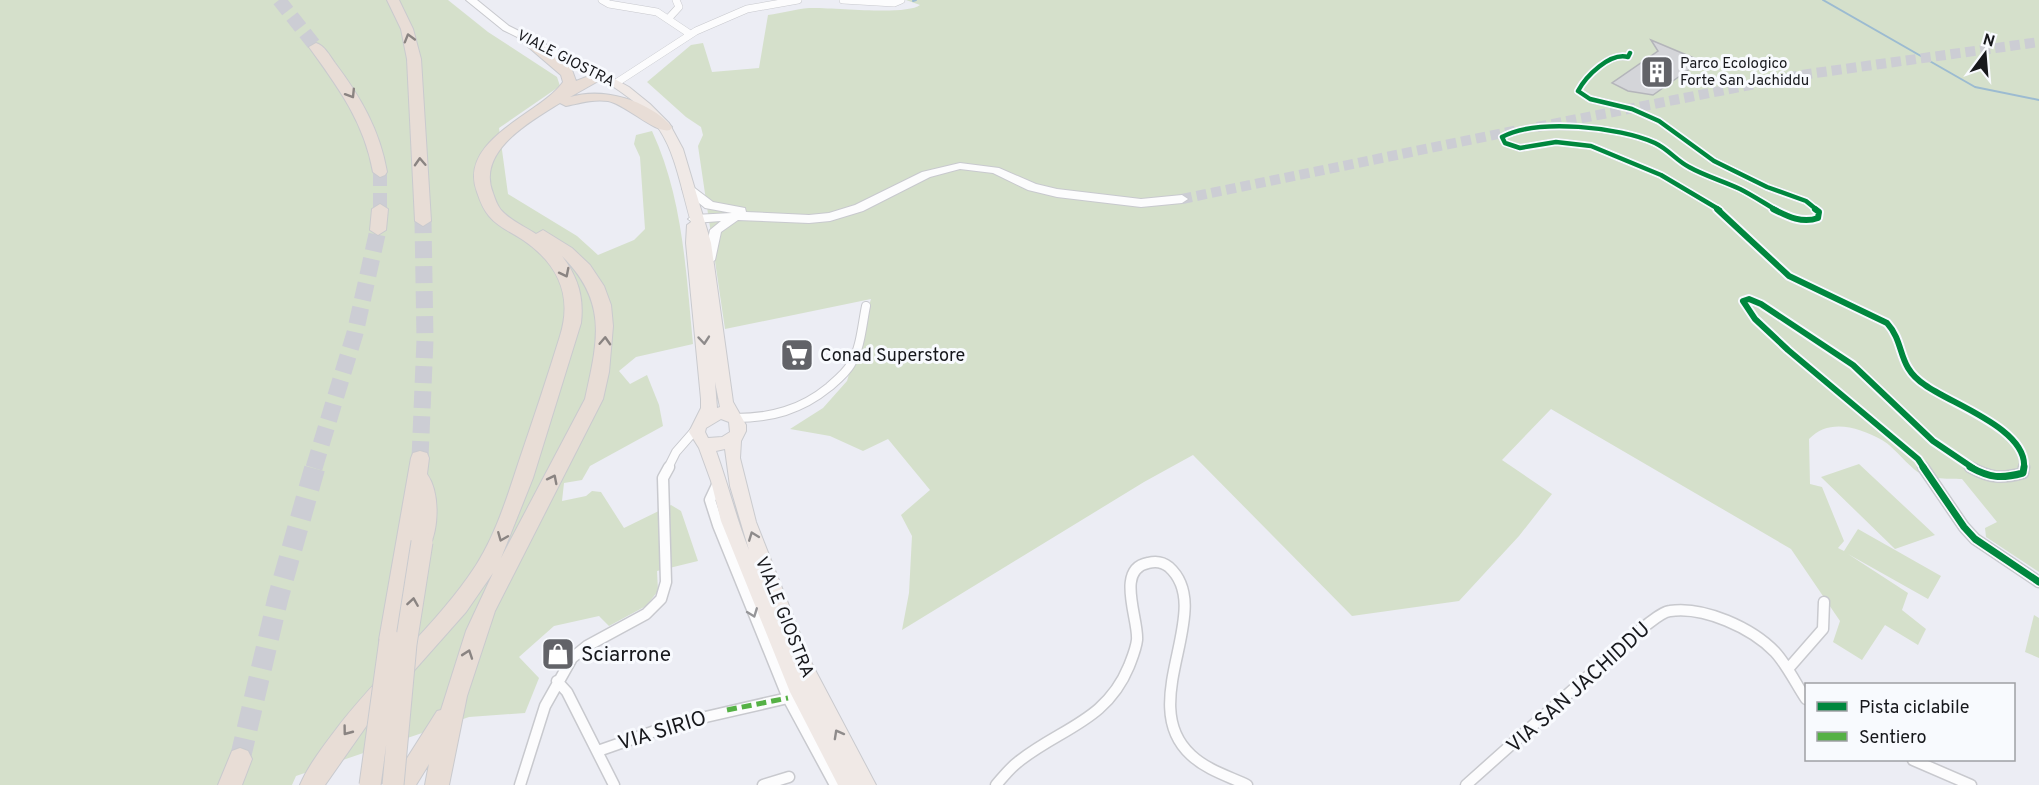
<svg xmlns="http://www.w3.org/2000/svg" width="2039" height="785" font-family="Overpass,sans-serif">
	<rect width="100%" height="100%" fill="#ecedf4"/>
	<path fill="#d5e0cb" d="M0 0H448L488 32 557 77 560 86 499 128 508 194 577 236 598 255 634 240 645 229 640 157 634 144 636 135 652 131C683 198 686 272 693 344L636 357 619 371 630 384 647 375 659 405 663 426 590 466 582 480 564 483 562 501 586 496 592 491 601 492 624 528 671 505 681 511 698 561 657 571 658 591 646 606 609 626 599 616 554 626 519 657 539 678 525 713 469 717 296 776 292 785H0Z
		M906 0H2039V572L1986 537 1985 528 1997 522 1962 479C1952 478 1935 480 1925 476 1910 470 1896 448 1882 440 1858 427 1829 418 1809 439L1810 484 1822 487 1844 541 1838 548 1844 551 1858 529 1941 576 1928 599 1848 554 1908 593 1902 610 1926 629 1918 645 1885 625 1862 660 1833 642 1840 621 1791 549 1551 409 1502 460 1552 494 1519 536 1459 601 1352 616 1193 455 1144 482 902 630 909 593 912 536 901 515 930 490 888 439 863 451 830 436 790 429 823 408 847 381 871 299 725 329 698 146 703 135 701 127 686 117 647 82 691 45 703 43 712 72 759 68 768 15C782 13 796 9 809 8 832 7 906 16 920 5Z
		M1859 464 1935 535 1895 549 1821 477Z
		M2034 615 2039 618V658L2025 652Z"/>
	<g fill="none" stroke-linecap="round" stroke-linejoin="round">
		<path stroke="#9cbbd1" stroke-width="2" d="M1823 0 1975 87 2039 100
			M913 1 916 0"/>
	</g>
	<path fill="#d4d5d9" stroke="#b4b5ba" stroke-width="1.5" d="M1651 40 1701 61 1653 95 1628 91 1612 83 1658 51Z"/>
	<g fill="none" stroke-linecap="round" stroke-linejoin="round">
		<path stroke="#cccdd4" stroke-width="10" stroke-dasharray="10 5" stroke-linecap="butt" d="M1537 127 1801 75 2039 42
			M1182 199 1518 130"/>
		<path stroke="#cccdd4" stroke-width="14" stroke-dasharray="14 7" stroke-linecap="butt" d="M279 0 316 47
			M380 172V209"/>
		<path stroke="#cccdd4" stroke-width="17" stroke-dasharray="17 8" stroke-linecap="butt" d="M420 458 425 340 423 221
			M314 468 355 333 378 230"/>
		<path stroke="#cccdd4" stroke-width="21" stroke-dasharray="21 10" stroke-linecap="butt" d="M240 759 278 598 315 467"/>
		<g stroke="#c8c9ce" stroke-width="8">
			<path id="street-far2" d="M602 0 609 4 657 12 690 34
				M843 0 894 3 901 0
				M668 19 679 7 676 0
				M1630 53 1628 57C1610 52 1586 76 1578 91L1590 99 1632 109 1659 121 1714 161 1767 187 1806 201 1817 210
				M616 83 696 31 747 9 798 0
				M1720 210 1661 175 1591 146 1556 142 1520 148 1505 143 1502 137C1537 118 1620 127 1655 143 1668 149 1677 161 1689 167 1705 176 1723 181 1740 189 1752 195 1764 203 1776 210"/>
		</g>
		<g stroke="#c8c9ce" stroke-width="10">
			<path id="street-far1" d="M1717 209 1789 276 1887 323C1906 344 1896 366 1925 385 1951 404 2028 429 2024 468
				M1773 209C1787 216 1802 224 1818 218L1819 212 1815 209
				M735 418C771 418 801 410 829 387 837 380 846 373 851 364 861 347 862 325 866 306
				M668 468 676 452 697 428
				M1924 468 1918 459 1788 350 1755 319 1743 301 1749 299 1761 304 1853 365 1933 441 1973 468"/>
		</g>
		<g stroke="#c8c9ce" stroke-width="13">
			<path id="street" d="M1923 467 1964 527 1975 539 2039 582
				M1970 467C1990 478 2001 479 2023 473L2024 467
				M718 483 710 500 718 525 788 698 835 785
				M1788 669 1823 629 1824 602
				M557 681 567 692 614 785
				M598 751 675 724 788 698
				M1913 760 1971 785
				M520 785 545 706 572 658 587 646 646 614 661 599 666 582 663 478 669 467
				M763 785 789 777
				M996 785C1003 777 1010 768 1018 762 1060 728 1106 722 1129 666 1132 658 1136 649 1137 640 1139 620 1115 569 1148 563 1155 561 1163 562 1169 567 1217 610 1134 703 1191 755 1207 770 1228 776 1247 785
				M1466 785 1642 628C1650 623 1661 612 1670 611 1704 606 1752 628 1775 652 1787 665 1796 684 1806 699"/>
		</g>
		<g stroke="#c8c9ce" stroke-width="2">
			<path id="secondary" d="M466 0H477L509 26 607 75 606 77H598L503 30Z
				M960 163 999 168 1036 184 1057 189 1141 199 1182 195 1188 199 1182 203 1141 207 1057 197 1028 190 993 173 960 169 930 177 863 211 830 221 809 223 738 220 721 232 715 260 709 264 703 260 710 230 721 221 694 223 688 219 694 215 732 213 705 208 682 189 684 186H692L713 202 745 208 746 212 809 215 829 213 855 205 922 172Z"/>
		</g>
		<g stroke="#c9cace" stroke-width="2">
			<path id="primary" d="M602 72 629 87 650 104 669 123 683 149 711 243 733 402 746 425V431L741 441 740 458 756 522 812 664 876 785H838L790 692 721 521 711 481 699 448 689 432 701 408V399L686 243 687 225 691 222C670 145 671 121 598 77V73ZM715 382 720 407 717 408ZM721 419 729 422 730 432 722 437 708 438 705 432 706 428ZM725 449 730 486 749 550C736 518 728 484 716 451Z"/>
		</g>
		<g stroke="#c9cace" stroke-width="2">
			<path id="highway" d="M387 0H399L413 29 421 59 431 221 423 226 415 221 407 59 401 29Z
				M524 32 529 33 572 70 576 81 602 71 609 75 570 97C603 87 649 100 672 127L670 130C655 134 627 105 608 101 593 99 580 103 566 106L560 103C531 121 476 151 493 193 495 199 497 205 501 210 511 221 524 226 536 234L543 230 572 248 590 265 604 286 611 305 613 326 609 372 603 399 495 611 467 696 449 785H425L429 764 416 785H390L437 711 441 710 466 631 493 573 466 612 372 718 325 785H300C308 766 322 748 334 732 375 677 429 632 468 577 493 543 506 501 519 461 533 420 547 378 560 336 573 295 557 263 523 240 511 232 498 227 489 216 483 209 480 201 477 192 457 139 541 114 563 82L561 75 519 39 517 36 519 33ZM562 256C608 302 598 340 585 399L501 558 533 478 581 323C584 297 578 277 562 256Z
				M316 43C324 45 330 56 335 63 360 96 380 130 387 172L385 175 380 177 373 172C364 122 338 87 309 47Z
				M380 204 388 209 386 230 378 235 370 230 372 209Z
				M420 451 427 453 429 458 427 474C440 492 439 528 429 548L422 550 415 548 401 640 398 647 390 650 382 647 379 640 411 458 413 453Z
				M240 748 248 751 252 759 242 785H218L232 751Z"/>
		</g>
		<use href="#street-far2" stroke="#fcfcfd" stroke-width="7"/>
		<use href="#street-far1" stroke="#fcfcfd" stroke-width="8"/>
		<use href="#street" stroke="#fcfcfd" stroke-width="10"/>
		<use href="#secondary" fill="#fcfcfd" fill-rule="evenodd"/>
		<use href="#primary" fill="#f0e9e6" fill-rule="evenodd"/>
		<use href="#highway" fill="#e8ddd6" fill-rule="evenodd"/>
		<g stroke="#c9cace" stroke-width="23" stroke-linecap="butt">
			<path id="highway-bridge" d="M370 785 390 640
				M393 785 406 644 422 542"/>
		</g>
		<use href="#highway-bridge" stroke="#e8ddd6" stroke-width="21"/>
		<path stroke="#55b145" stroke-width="5" stroke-dasharray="10 5" stroke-linecap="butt" d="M727 710 788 698"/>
		<g stroke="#f8fafe" stroke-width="8">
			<path id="cycleway-far2" d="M1630 53 1628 57C1610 52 1586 76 1578 91L1590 99 1632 109 1659 121 1714 161 1767 187 1806 201 1817 210
				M1720 210 1661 175 1591 146 1556 142 1520 148 1505 143 1502 137C1537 118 1620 127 1655 143 1668 149 1677 161 1689 167 1705 176 1723 181 1740 189 1752 195 1764 203 1776 210"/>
		</g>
		<g stroke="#f8fafe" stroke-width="10">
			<path id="cycleway-far1" d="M1717 209 1789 276 1887 323C1906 344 1896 366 1925 385 1951 404 2028 429 2024 468
				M1773 209C1787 216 1802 224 1818 218L1819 212 1815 209
				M1924 468 1918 459 1788 350 1755 319 1743 301 1749 299 1761 304 1853 365 1933 441 1973 468"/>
		</g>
		<g stroke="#f8fafe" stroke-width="10">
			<path id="cycleway" d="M1923 467 1964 527 1975 539 2039 582
				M1970 467C1990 478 2001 479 2023 473L2024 467"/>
		</g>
		<use href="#cycleway-far2" stroke="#00873e" stroke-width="4.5"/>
		<use href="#cycleway-far1" stroke="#00873e" stroke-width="6"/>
		<use href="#cycleway" stroke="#00873e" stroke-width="7"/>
	</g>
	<defs><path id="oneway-chevron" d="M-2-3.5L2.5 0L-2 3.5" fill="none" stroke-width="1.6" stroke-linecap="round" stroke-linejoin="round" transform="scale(1.5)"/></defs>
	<g stroke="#8a8482">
		<use href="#oneway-chevron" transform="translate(409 38) rotate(-106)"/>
		<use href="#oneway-chevron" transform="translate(351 94) rotate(58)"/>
		<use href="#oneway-chevron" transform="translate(420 162) rotate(-93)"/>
		<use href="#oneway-chevron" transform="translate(565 273) rotate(63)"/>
		<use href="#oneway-chevron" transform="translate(605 341) rotate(-87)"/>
		<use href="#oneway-chevron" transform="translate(553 479) rotate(-63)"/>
		<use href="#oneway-chevron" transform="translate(502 537) rotate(112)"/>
		<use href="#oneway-chevron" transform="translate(413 602) rotate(-81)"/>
		<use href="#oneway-chevron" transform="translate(468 654) rotate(-71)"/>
		<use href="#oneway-chevron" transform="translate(347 731) rotate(127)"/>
	</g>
	<g stroke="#8e8b8b">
		<use href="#oneway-chevron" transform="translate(704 340) rotate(85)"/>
		<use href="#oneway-chevron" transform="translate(753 536) rotate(-111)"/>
		<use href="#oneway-chevron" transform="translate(838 734) rotate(-119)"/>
	</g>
	<use stroke="#959598" href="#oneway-chevron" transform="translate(753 613) rotate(69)"/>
	<defs>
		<g id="building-square" transform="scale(1.725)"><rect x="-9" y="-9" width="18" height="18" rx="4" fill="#626368" stroke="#f8fafe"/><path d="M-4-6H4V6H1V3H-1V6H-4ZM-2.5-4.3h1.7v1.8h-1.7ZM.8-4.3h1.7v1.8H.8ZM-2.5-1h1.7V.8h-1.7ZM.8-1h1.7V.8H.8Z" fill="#fff"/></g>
		<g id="supermarket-square" transform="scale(1.725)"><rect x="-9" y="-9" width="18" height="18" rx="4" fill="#626368" stroke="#f8fafe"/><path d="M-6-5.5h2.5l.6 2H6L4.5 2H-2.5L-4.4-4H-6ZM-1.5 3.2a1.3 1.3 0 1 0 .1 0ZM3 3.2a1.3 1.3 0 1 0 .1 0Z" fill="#fff"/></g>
		<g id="shop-square" transform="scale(1.725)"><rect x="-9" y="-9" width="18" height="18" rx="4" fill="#626368" stroke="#f8fafe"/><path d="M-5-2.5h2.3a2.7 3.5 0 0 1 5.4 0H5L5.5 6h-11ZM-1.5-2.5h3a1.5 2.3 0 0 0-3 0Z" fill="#fff"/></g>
	</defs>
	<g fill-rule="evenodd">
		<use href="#building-square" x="1657" y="72"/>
		<use href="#supermarket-square" x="797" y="355"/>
		<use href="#shop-square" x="558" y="654"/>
	</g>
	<g text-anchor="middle" stroke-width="6" stroke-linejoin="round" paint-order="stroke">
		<g font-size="15" fill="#17181c" stroke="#f8fafe">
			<text transform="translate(566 58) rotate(27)" y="5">VIALE GIOSTRA</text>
		</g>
		<g font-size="15" fill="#17181c" stroke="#f8fafe" text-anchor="start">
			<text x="1680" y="68">Parco Ecologico<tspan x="1680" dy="17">Forte San Jachiddu</tspan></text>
		</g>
		<g font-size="18" fill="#17181c" stroke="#f8fafe" text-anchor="start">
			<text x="820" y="361">Conad Superstore</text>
		</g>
		<g font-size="18" fill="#17181c" stroke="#f8fafe">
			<text transform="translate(785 617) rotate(68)" y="6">VIALE GIOSTRA</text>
		</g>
		<g font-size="21" fill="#17181c" stroke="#f8fafe" text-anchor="start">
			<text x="581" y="661">Sciarrone</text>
		</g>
		<g font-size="21" fill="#17181c" stroke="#f8fafe">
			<text transform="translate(1578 687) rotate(-42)" y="7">VIA SAN JACHIDDU</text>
			<text transform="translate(662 730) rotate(-17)" y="7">VIA SIRIO</text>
		</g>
	</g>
	<rect x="1805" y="683" width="210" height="78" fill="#f8fafe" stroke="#9ea0a4" stroke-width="1.5"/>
	<rect x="1817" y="702" width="30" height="9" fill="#00873e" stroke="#9ea0a4" stroke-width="1.5"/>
	<text x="1859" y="713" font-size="18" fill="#17181c">Pista ciclabile</text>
	<rect x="1817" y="732" width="30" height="9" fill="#55b145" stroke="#9ea0a4" stroke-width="1.5"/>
	<text x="1859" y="743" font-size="18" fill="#17181c">Sentiero</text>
	<g transform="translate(1985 54) rotate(16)" stroke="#f8fafe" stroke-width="4.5" paint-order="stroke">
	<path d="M0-4.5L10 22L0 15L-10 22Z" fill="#17181c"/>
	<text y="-9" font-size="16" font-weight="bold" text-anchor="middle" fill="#17181c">N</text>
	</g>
</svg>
